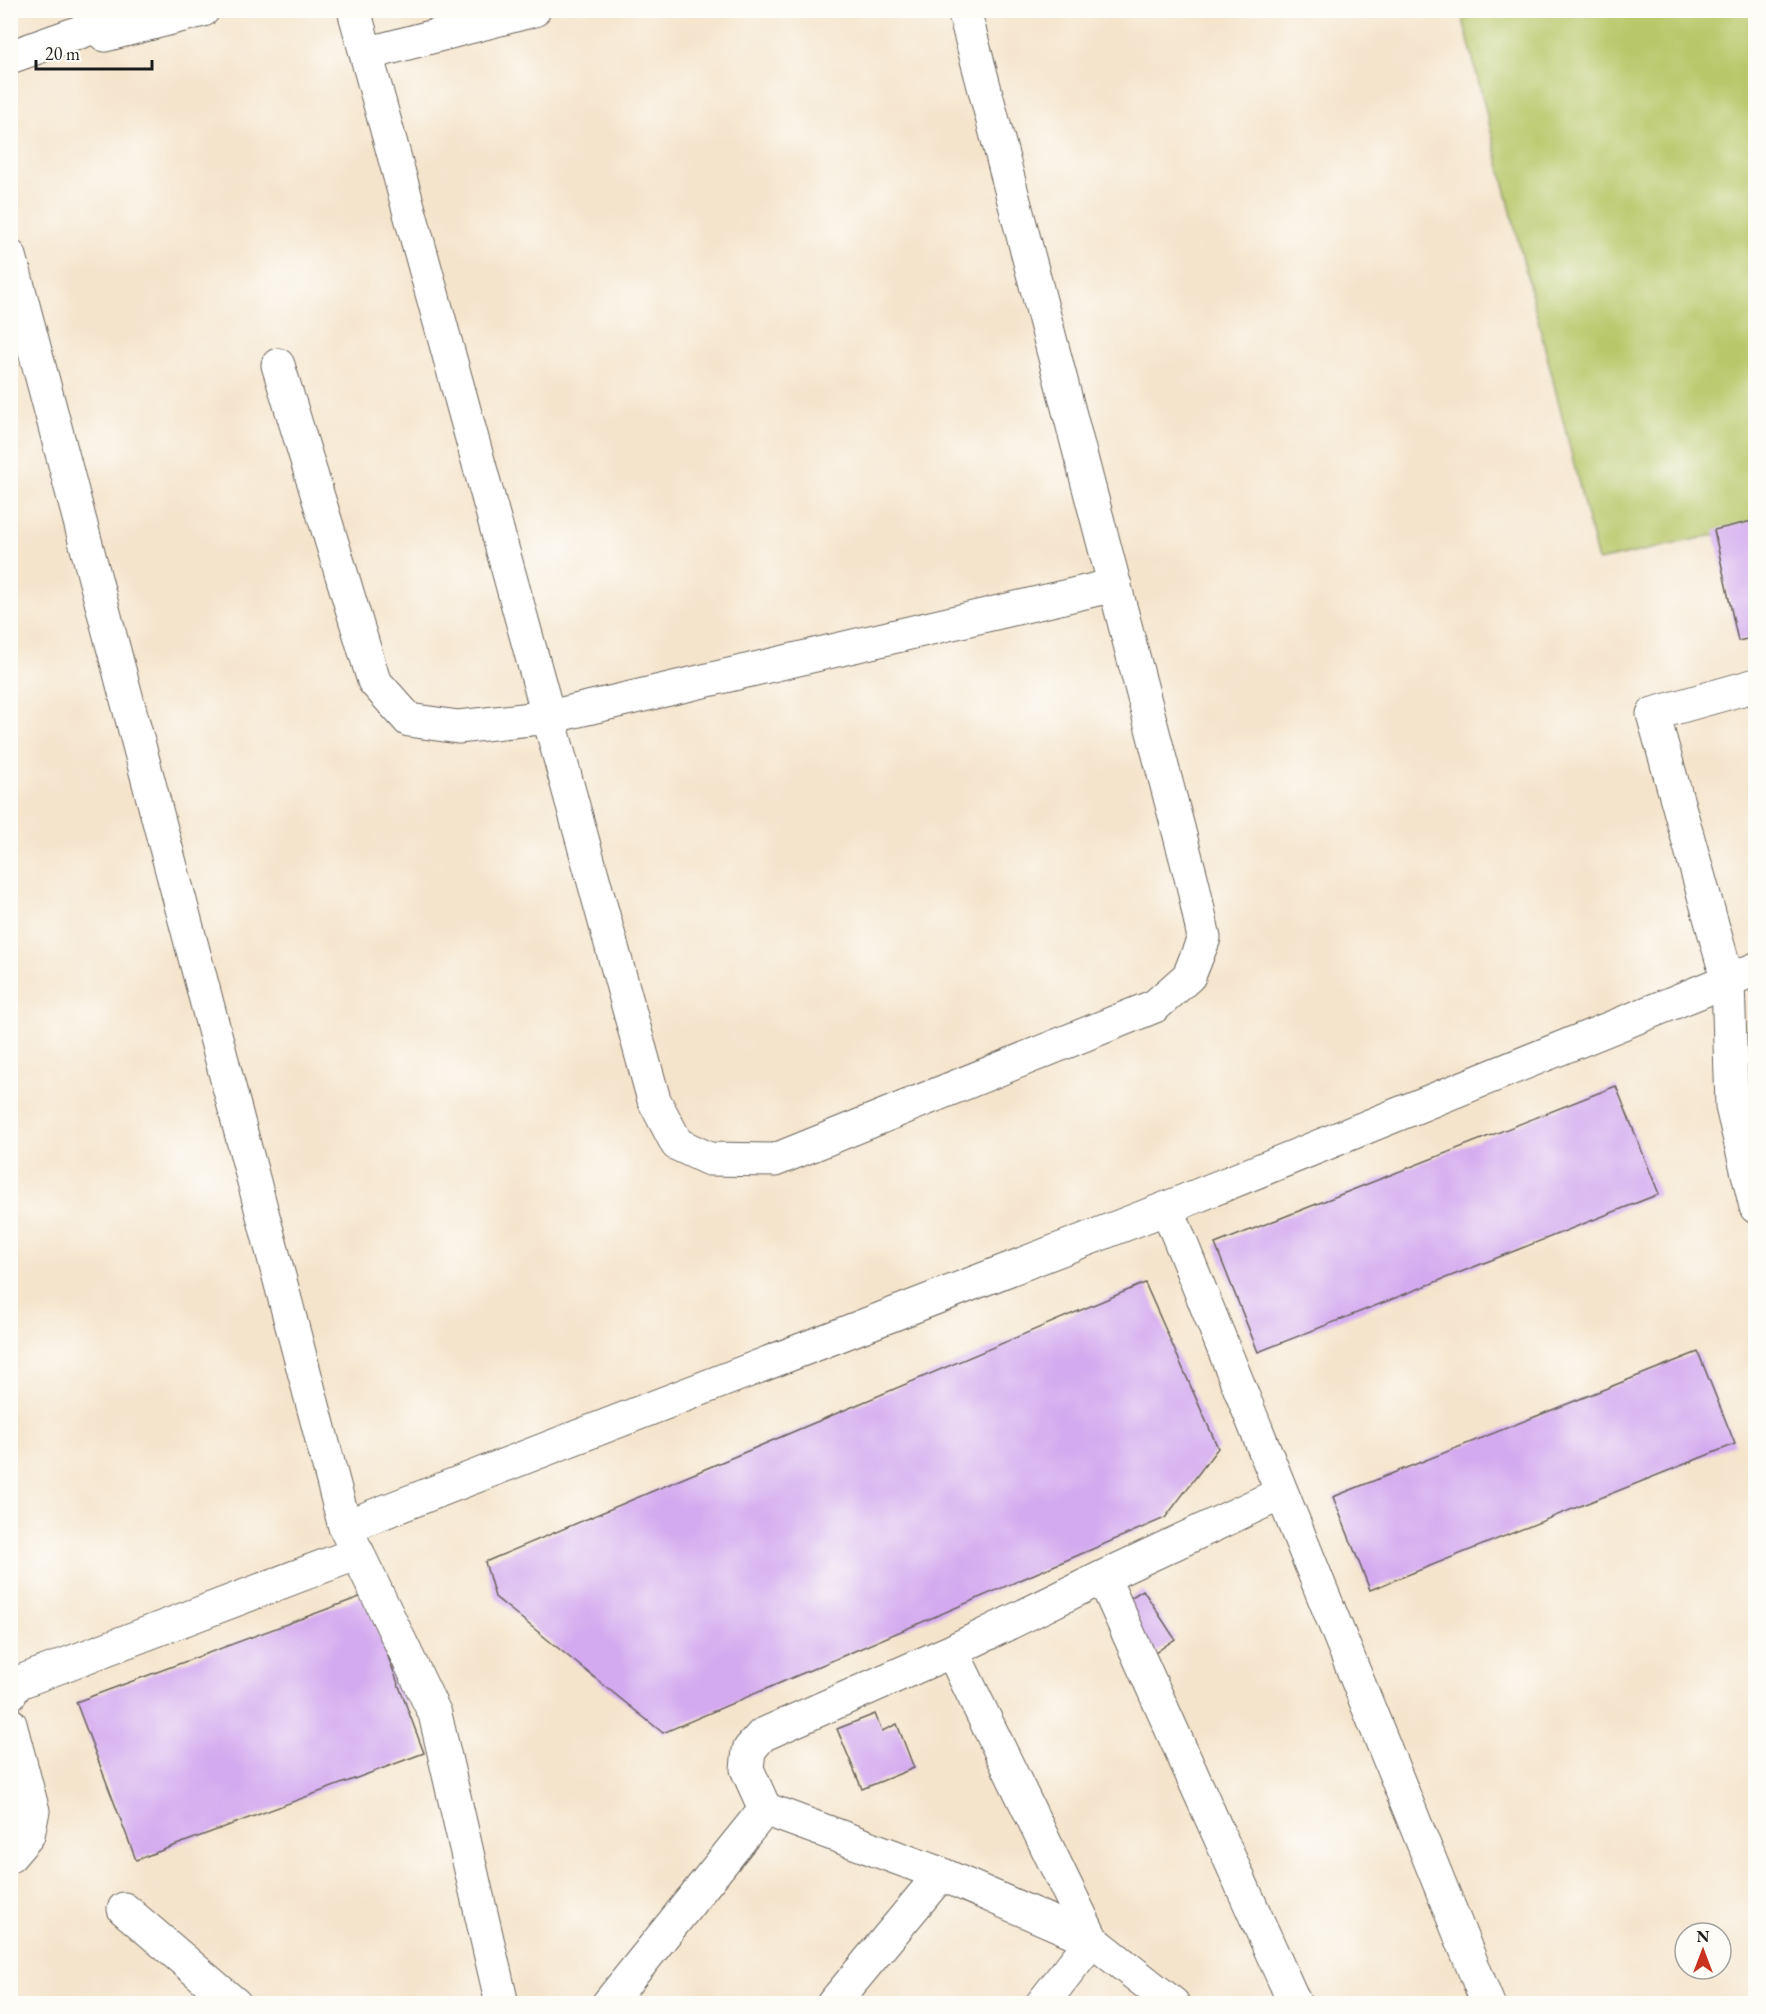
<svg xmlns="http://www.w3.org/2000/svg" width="1766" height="2014" font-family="'EB Garamond',serif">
	<rect width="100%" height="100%" fill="#fdfcf7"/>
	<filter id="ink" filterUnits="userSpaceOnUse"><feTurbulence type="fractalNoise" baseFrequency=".0167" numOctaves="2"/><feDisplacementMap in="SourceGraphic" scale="12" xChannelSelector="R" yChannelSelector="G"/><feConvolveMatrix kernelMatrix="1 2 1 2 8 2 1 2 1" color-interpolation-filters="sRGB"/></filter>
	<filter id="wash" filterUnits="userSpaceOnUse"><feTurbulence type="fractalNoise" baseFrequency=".008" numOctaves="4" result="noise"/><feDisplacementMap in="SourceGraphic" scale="24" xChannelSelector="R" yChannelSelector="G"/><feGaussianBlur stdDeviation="1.35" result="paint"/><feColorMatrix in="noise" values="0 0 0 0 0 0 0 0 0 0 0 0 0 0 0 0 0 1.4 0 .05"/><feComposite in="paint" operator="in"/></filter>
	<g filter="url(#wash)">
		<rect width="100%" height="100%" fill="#f5e4cc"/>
		<path fill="#b8c769" stroke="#6a7242" stroke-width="1.5" d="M1461 11H1755V526L1598 561Z"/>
		<g id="blocks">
			<path fill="#d3aaef" d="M1756 520V637L1738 641 1714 530Z
				M1616 1086 1659 1194 1258 1352 1215 1244Z
				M1145 1283 1218 1448 1165 1518 663 1733 495 1597 485 1562Z
				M1698 1352 1735 1444 1370 1590 1333 1497Z
				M1143 1590 1175 1639 1155 1653 1122 1603Z
				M365 1595 424 1753 136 1860 76 1702Z
				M875 1714 882 1731 897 1724 914 1768 862 1789 837 1729Z"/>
		</g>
	</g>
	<g filter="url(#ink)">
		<use href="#blocks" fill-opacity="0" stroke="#68625a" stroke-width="1.5"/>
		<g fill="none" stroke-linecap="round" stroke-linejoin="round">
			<g stroke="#68625a" stroke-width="35">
				<path id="minor" d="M354 10 654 1100 677 1144 709 1159 775 1160 1155 1006 1189 976 1204 938 1193 885 964 10
					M366 54 534 10
					M10 256 345 1527 435 1714 502 2004
					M278 365 374 681 409 720 458 727 549 717 1115 585
					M1756 685 1653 714 1728 981 1732 1107 1756 1207
					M1167 1208 1488 2004
					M345 1527 1167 1208 1756 969
					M1103 1577 1295 2004
					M952 1651 1092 1940 1042 2004
					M10 1694 17 1683 358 1553
					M10 1724 33 1811 28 1835 10 1856
					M124 1909 235 2004
					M608 2004 765 1809
					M833 2004 941 1874
					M1173 2004 1092 1940 941 1874 765 1809 747 1769 749 1750 762 1735 952 1651 1103 1577 1282 1493"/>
			</g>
			<g stroke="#68625a" stroke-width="35">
				<path id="major" d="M105 35 203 10"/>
			</g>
			<g stroke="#68625a" stroke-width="35">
				<path id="highway" d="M10 57 142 10"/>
			</g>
			<use href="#minor" stroke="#fff" stroke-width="33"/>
			<use href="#major" stroke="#fff" stroke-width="33"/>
			<use href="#highway" stroke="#fff" stroke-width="33"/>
		</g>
	</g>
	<rect width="1766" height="2014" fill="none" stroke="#fdfcf7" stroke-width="36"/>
	<g transform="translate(1703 1951)"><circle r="28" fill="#fdfcf7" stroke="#a3a29f" stroke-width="1.5"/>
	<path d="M0-4.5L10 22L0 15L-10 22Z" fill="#c8321e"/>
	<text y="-9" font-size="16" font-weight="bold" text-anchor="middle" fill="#1c1c1c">N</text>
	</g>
	<path d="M36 60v9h116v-9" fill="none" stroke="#1c1c1c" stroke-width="3"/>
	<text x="45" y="60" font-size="18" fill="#1c1c1c" stroke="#fdfcf7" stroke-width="4.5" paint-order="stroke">20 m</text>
</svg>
